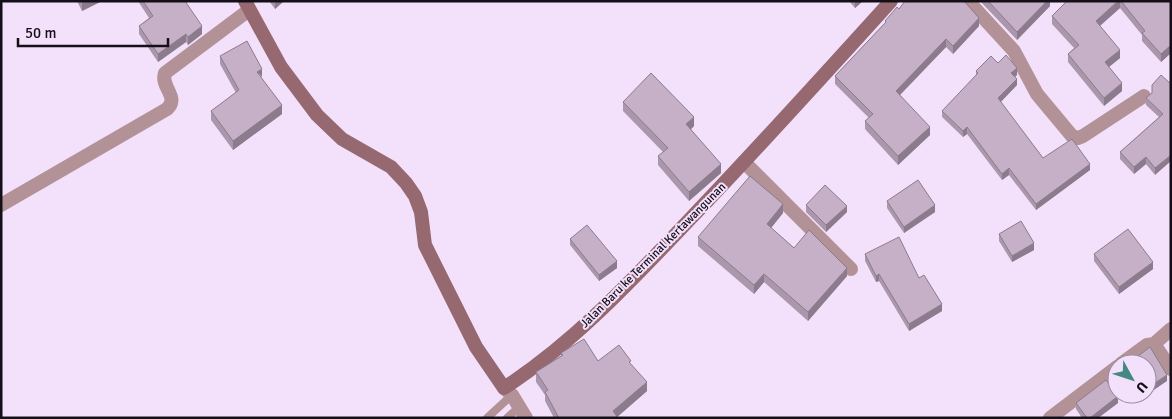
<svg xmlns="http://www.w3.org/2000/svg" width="1172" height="419" font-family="Signika,sans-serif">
	<rect width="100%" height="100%" fill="#f3e1fc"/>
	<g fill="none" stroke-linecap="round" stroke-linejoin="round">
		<path stroke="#b39297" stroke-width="8" d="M487 418 512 395
			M507 418 519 407"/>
		<path stroke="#b39297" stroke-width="14" d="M968 1 1014 51 1037 94 1072 136 1078 138 1083 136 1144 96
			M744 162 851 269
			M1 205 167 109C180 97 160 87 165 73L249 10
			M1171 329 1154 344 1171 369
			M1121 364 1147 345 1154 344
			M504 388 512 395 526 418
			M1050 418 1117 367"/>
		<path stroke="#966870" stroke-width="14" d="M245 1 281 67 317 115 342 139 391 167 406 183 415 196 421 212 425 245 476 347 504 388C575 342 633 279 691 218 759 147 825 74 891 1"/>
	</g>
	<path fill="#aa97ac" d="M77 1H102L82 11Z
		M138 1H185L202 34 188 45 186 42 158 62 139 34V26L149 18Z
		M269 1H284L275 9Z
		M849 1H863L855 8Z
		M980 1H1050V6L1017 40Z
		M1067 1H1171V53L1161 62 1142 41V35L1120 8 1100 26 1120 58 1109 67 1122 91 1104 106 1068 62V54L1074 48 1052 24V16Z
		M899 9 979 26 953 54 946 47 900 95 930 135 898 165 865 129V121L869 118 835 84V76L885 23V21Z
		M220 56 261 77 282 114 233 150 211 120V111L236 93 220 64Z
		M976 71 1017 75 1015 77 1017 85 1000 102 1043 158 1090 170 1036 210 1009 175 1002 180 967 134 963 137 942 117V111L976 76Z
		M1171 84 1155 175 1146 164 1134 174 1120 159V152L1159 117 1146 105V98Z
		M623 102 694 126 691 129 721 173 689 201 658 165V156L663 152 623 111Z
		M887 201 935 212 904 233 887 208Z
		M806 205 847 212 826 232 806 212Z
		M783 213 771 228 794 248 847 276 808 321 764 282 754 294 698 246V237Z
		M999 234 1034 250 1012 262 999 241Z
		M570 239 617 268 599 281 570 245Z
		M865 254 919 278 942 311 909 331 879 281 876 282 865 261Z
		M1094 254 1153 269 1119 294 1094 261Z
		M561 353 598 361 631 365 647 391 617 417 618 418H554L545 401V395L536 382V372L561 356Z
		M1076 403H1118L1098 418H1082L1076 409Z"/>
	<path fill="#8b7b8c" d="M86 1H102L82 11V3Z
		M275 1H284L275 9Z
		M855 1H863L855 8Z
		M1047 1H1050V6L1017 40V32Z
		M1118 1H1120V8L1096 29V21Z
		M979 18V26L953 54V46Z
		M202 26V34L188 45V37Z
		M186 34V42L158 62V54Z
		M946 39V47L896 99V91Z
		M1171 45V53L1161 62V54Z
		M1120 50V58L1105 70V62Z
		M1017 68V75L1011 80V73Z
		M262 69V77L257 72Z
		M1017 79V85L998 105V98Z
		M1122 83V91L1104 106V98Z
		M282 105V114L233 150V141Z
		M694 117V126L686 134V124Z
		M930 127V135L898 165V156Z
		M967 127V134L963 137V131Z
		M1171 155V161L1155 175V168Z
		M1146 157V164L1134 174V167Z
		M721 164V173L689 201V192Z
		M1090 164V170L1036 210V204Z
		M1009 168V175L1002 180V174Z
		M783 204V213L767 233V224Z
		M935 205V212L904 233V227Z
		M847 206V212L826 232V225Z
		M1034 243V250L1012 262V256Z
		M617 261V268L599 281V275Z
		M1153 262V269L1119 294V287Z
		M847 268V276L808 321V312Z
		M764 274V282L754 294V285Z
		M879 274V281L876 282V276Z
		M942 304V311L909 331V324Z
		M1167 375V381L1145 396V394H1147V388Z
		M647 382V391L616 418 613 411Z
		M1118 396V403L1098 418H1090Z"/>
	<path fill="#c6b0c8" stroke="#8b7b8c" d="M143 1H185L202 26 188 37 186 34 158 54 139 26 153 16Z
		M905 1H964L979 18 953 46 946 39 896 91 930 127 898 156 865 121 873 114 835 76 886 22 885 21 897 7 899 9Z
		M988 1H1047L1017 32Z
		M1067 1H1118L1096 21 1120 50 1105 62 1122 83 1104 98 1068 54 1079 45 1052 16Z
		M1121 1H1171V45L1161 54 1142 33 1145 31Z
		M247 41 262 69 257 72 282 105 233 141 211 111 239 90 220 56Z
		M1006 55 1017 68 1011 73 1017 79 998 98 1043 158 1072 139 1090 164 1036 204 1009 168 1002 174 967 127 963 131 942 111 978 73 976 71 991 56 998 63Z
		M651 73 694 117 686 124 721 164 689 192 658 156 668 148 623 102Z
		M1161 75 1171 84V155L1155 168 1146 157 1134 167 1120 152 1163 114 1146 98 1152 93V85Z
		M750 176 783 204 767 224 794 248 809 230 847 268 808 312 764 274 754 285 698 237Z
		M918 180 935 205 904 227 887 201Z
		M825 185 847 206 826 225 806 205Z
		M1021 221 1034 243 1012 256 999 234Z
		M587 225 617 261 599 275 570 239Z
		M1128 229 1153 262 1119 287 1094 254Z
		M899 237 919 278 924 275 942 304 909 324 879 274 876 276 865 254Z
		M584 339 598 361 619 345 631 361 629 362 647 382 613 411 618 418H559L545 392 548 390 536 372 563 355 561 353Z
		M1150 347 1167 375 1147 388V364H1129V363Z
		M1106 380 1118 396 1090 418H1087L1076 403Z"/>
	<g text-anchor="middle" stroke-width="4" stroke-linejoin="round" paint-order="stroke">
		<g font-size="12" fill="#150f18" stroke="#f3e1fc">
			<text transform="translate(653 255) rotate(-45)" y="4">Jalan Baru ke Terminal Kertawangunan</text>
		</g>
	</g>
	<rect width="1172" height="419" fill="none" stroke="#150f18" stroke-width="5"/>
	<g transform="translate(1132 379) rotate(130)"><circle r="24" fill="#f3e1fc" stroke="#9a8da1"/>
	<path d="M0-4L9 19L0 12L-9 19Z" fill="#44897f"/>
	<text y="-8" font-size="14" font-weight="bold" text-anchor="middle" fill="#150f18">U</text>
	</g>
	<path d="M18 38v8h150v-8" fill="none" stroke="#150f18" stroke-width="2.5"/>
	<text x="25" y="38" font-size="15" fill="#150f18" stroke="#f3e1fc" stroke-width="4" paint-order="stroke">50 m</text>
</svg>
